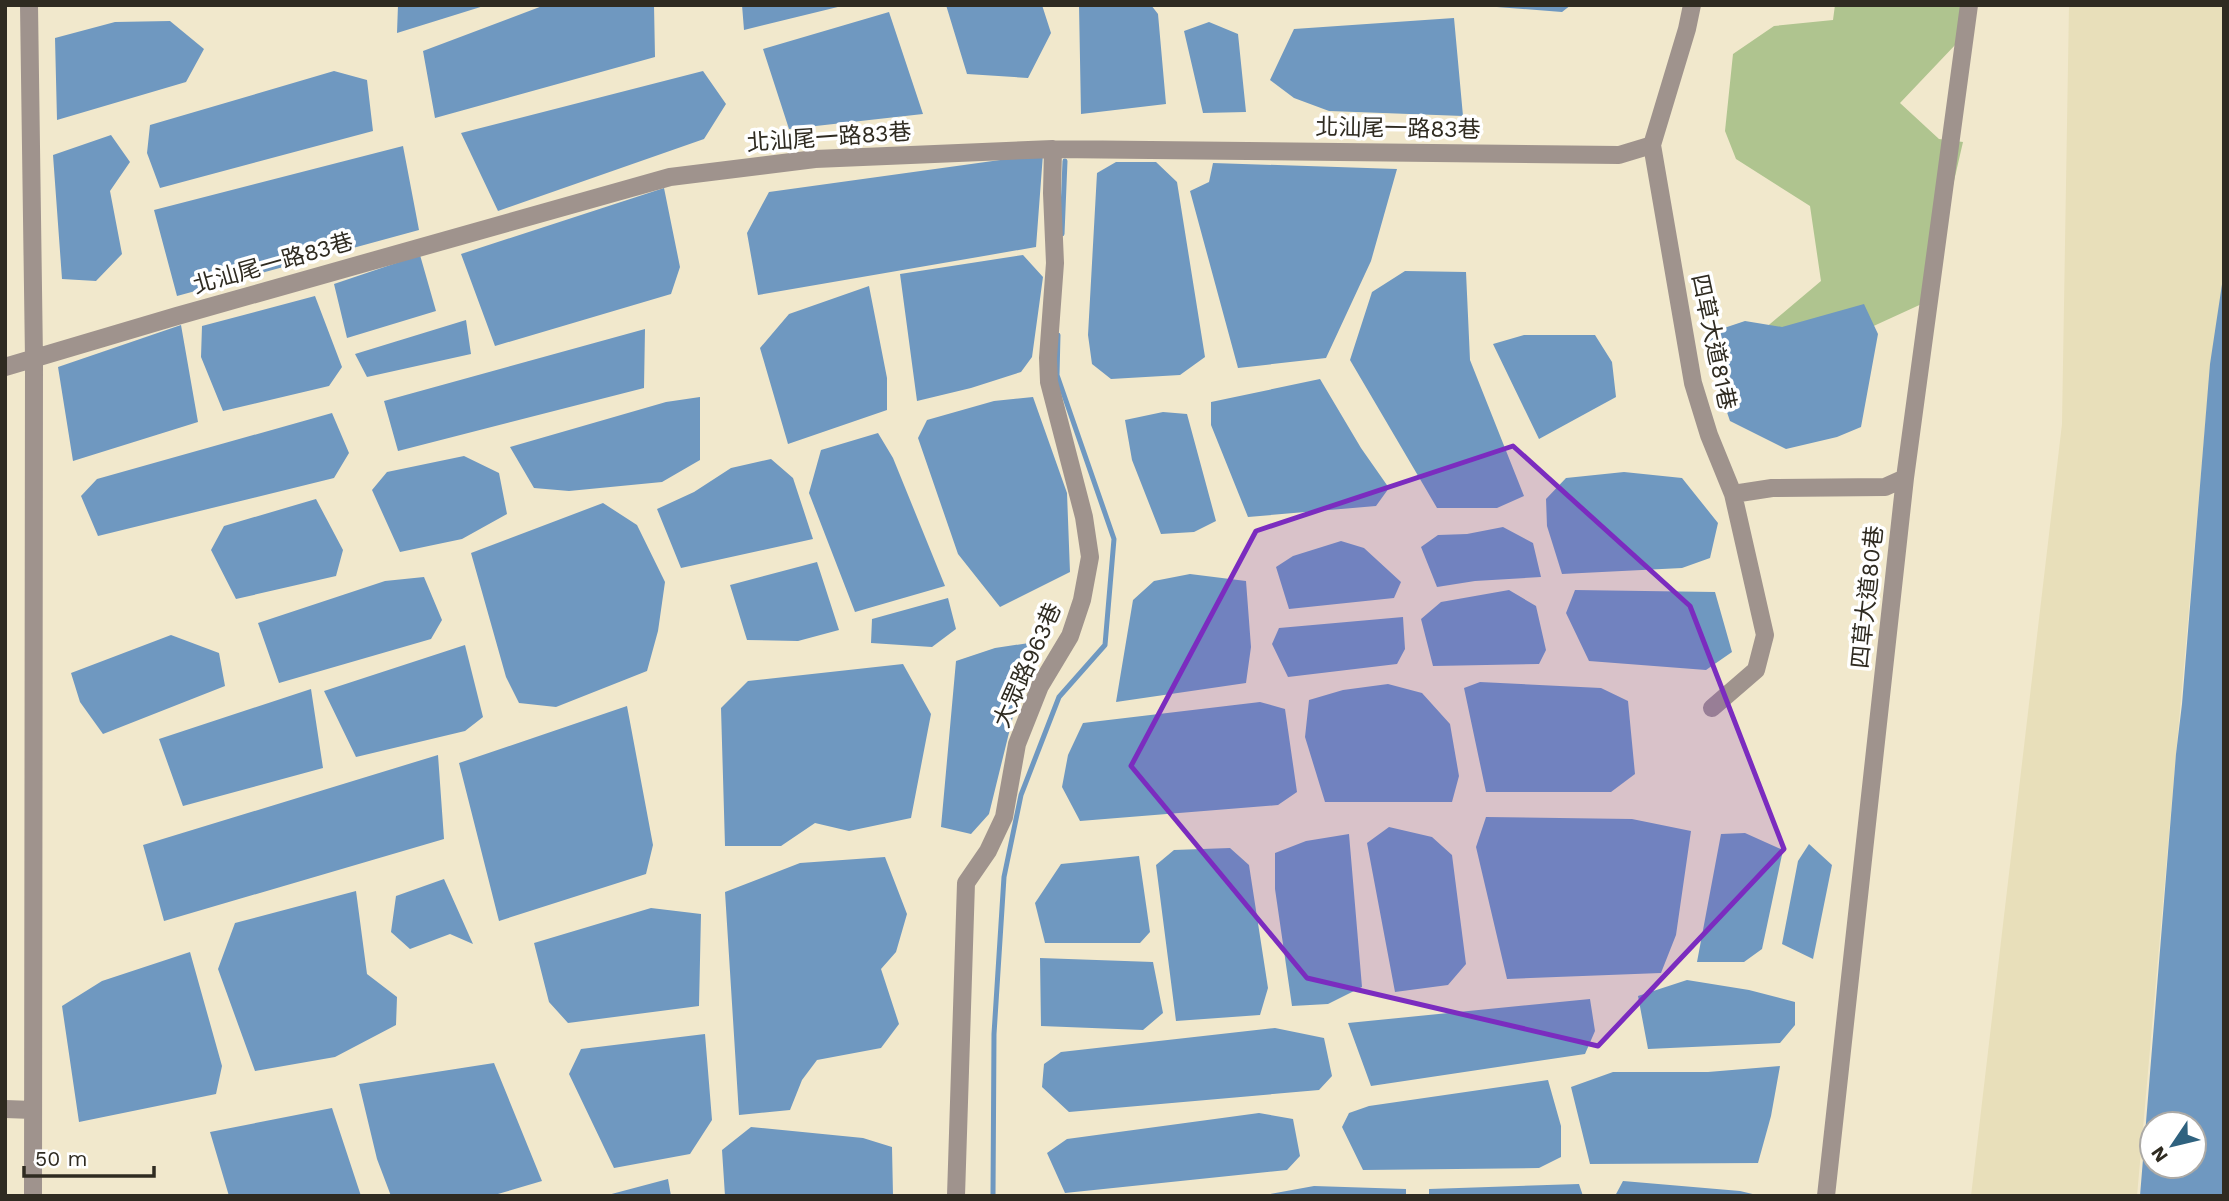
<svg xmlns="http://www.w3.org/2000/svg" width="2229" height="1201" font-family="'Work Sans','Noto Sans TC',sans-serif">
	<rect width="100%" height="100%" fill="#f1e8cc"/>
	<path fill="#afc48f" d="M1835 5H1964L1957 43 1900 103 1939 139 1963 142 1926 302 1819 351 1757 335 1821 281 1810 206 1736 159 1725 131 1733 54 1774 26 1833 20Z"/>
	<path fill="#e8dfba" d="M2069 5H2224V277L2209 383 2137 1196H1971L2062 424Z"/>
	<path fill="#6f98c0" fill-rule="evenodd" d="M398 5H487L397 33Z
		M545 5H654L655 57 435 118 423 51Z
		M742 5H846L744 30Z
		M946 5H1042L1051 33 1028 78 967 74Z
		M1079 5H1151L1158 14 1166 104 1081 114Z
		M1471 5H1571L1562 12Z
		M889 12 923 114 789 129 763 49Z
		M1454 18 1463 116 1329 111 1294 98 1270 80 1294 29Z
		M170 21 204 49 186 82 57 120 55 38 115 22Z
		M1209 22 1238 34 1246 112 1203 113 1184 31Z
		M334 71 367 80 373 131 160 188 147 153 150 125Z
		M703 71 726 104 704 139 498 211 461 133Z
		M111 135 130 162 110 191 122 254 96 281 62 279 53 155Z
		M403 146 419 230 177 296 154 210Z
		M1043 154 1036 247 758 295 747 233 769 192Z
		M1116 162H1156L1177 182 1205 357 1180 375 1111 379 1092 364 1088 335 1097 173Z
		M1213 163 1397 169 1371 261 1326 358 1238 368 1190 191 1209 182Z
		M664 188 680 267 671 294 495 346 461 254Z
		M420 255 436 311 347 338 334 284Z
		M1023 255 1043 277 1032 357 1021 372 971 388 917 401 900 274Z
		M1405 271 1466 272 1470 360 1524 496 1497 508H1437L1350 360 1372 292Z
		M2224 271V1196H2140L2176 754 2182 704 2210 364ZM2194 1124V1166H2152V1124Z
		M869 286 887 378V410L788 444 760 348 789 314Z
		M315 296 342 367 329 386 223 411 201 357 202 326Z
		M1864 304 1878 334 1861 427 1837 437 1786 449 1730 421 1710 363 1706 334 1745 321 1782 327Z
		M466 320 471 354 367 377 355 354Z
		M181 325 198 422 73 461 58 367Z
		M645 329 644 388 398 451 384 401Z
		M1524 335H1595L1612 362 1616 397 1539 439 1493 344Z
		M1320 379 1361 448 1389 488 1376 506 1248 517 1211 425V402Z
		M700 397V460L662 482 569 491 534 488 510 447 666 402Z
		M1033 397 1067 493 1070 572 1000 607 958 554 918 438 927 420 994 401Z
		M1163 412 1187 414 1216 521 1194 532 1161 534 1132 460 1125 420Z
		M332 413 349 453 334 478 98 536 81 496 97 479Z
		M878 433 893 458 945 586 855 612 809 493 821 450Z
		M464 456 499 473 507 514 462 539 400 552 372 490 387 472Z
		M771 459 793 478 813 539 681 568 657 509 694 492 731 468Z
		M1624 472 1682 478 1718 523 1710 558 1682 568 1562 574 1547 526 1546 499 1566 478Z
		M316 499 343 550 336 576 236 599 211 550 224 526Z
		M603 503 637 525 665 582 658 631 647 671 556 707 519 703 506 677 471 553Z
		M1503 527 1533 543 1541 577 1475 581 1437 587 1421 547 1438 535 1467 534Z
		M1341 541 1364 548 1401 582 1394 598 1289 609 1276 567 1293 556Z
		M817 562 839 630 798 641 747 640 730 585Z
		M1190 574 1246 581 1251 647 1246 683 1116 702 1133 600 1154 581Z
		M424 577 442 620 431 639 279 683 258 623 385 581Z
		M1509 590 1536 606 1546 650 1539 664 1433 666 1421 619 1441 602Z
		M1575 590 1715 592 1732 652 1706 670 1589 661 1566 613Z
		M948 598 956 629 932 647 871 643 872 619Z
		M1403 617 1405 649 1397 664 1288 677 1272 644 1279 628Z
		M171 635 219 653 225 686 103 734 80 702 71 673Z
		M1029 643 1022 680 989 814 971 834 941 827 956 661 995 648Z
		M465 645 483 717 465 731 356 757 324 691Z
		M903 664 931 714 911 818 849 831 815 823 781 846H725L721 708 748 681Z
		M1480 682 1601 688 1628 701 1635 774 1611 792H1486L1464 688Z
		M1388 684 1422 693 1450 724 1459 776 1452 802H1325L1305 737 1309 700 1343 690Z
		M311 689 323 768 183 806 159 739Z
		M1260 702 1285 709 1297 792 1278 805 1080 821 1062 787 1068 755 1083 723Z
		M627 706 653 845 646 874 499 921 459 763Z
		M438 755 444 839 164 921 143 845Z
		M1486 817 1632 819 1691 831 1676 935 1661 973 1507 979 1476 847Z
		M1389 827 1432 837 1452 855 1466 964 1448 985 1395 992 1367 843Z
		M1745 833 1783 850 1762 949 1744 962H1697L1721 834Z
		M1349 834 1362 987 1328 1004 1292 1006 1275 889V853L1306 841Z
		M1809 844 1832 865 1813 959 1782 944 1798 861Z
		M1230 848 1249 865 1268 988 1260 1015 1176 1021 1156 865 1174 850Z
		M1139 856 1150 932 1140 943H1045L1035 903 1061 864Z
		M885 857 907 914 896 952 881 969 899 1024 881 1048 817 1060 802 1080 790 1110 739 1115 725 892 800 863Z
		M444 879 473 944 450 934 410 949 391 932 396 896Z
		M356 891 367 974 397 997 396 1025 335 1057 255 1071 218 969 235 923Z
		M651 908 701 914 699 1006 568 1023 549 1002 534 943Z
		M190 952 222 1066 216 1094 79 1122 62 1006 102 981Z
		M1040 958 1153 962 1163 1013 1143 1030 1041 1026Z
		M1687 980 1749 990 1795 1002V1025L1780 1043 1648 1049 1638 996Z
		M1590 999 1595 1031 1585 1054 1371 1086 1348 1023Z
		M1275 1028 1324 1038 1332 1076 1319 1090 1069 1112 1042 1087 1044 1064 1061 1052Z
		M705 1034 712 1120 690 1154 614 1168 569 1074 581 1049Z
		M494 1063 542 1181 491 1196H391L377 1159 359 1084Z
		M1780 1066 1771 1116 1758 1163 1590 1164 1571 1087 1613 1072H1708Z
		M1548 1080 1561 1126V1157L1539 1168 1363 1170 1342 1127 1349 1113 1369 1106Z
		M332 1108 361 1196H229L210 1132Z
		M1259 1113 1293 1119 1300 1156 1287 1170 1065 1193 1047 1153 1067 1139Z
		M751 1127 863 1138 892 1147 893 1196H725L722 1150Z
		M668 1179 671 1196H604Z
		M1623 1181 1740 1191 1761 1196H1615Z
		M1579 1184 1583 1196H1429V1189Z
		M1314 1186 1406 1189V1196H1259Z"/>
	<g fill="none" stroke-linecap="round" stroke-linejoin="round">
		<path stroke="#6f98c0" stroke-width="5" d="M1062 234 1065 161
			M993 1196 994 1034 1004 877 1021 795 1059 697 1105 645 1114 539 1057 375 1058 335"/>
		<path stroke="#9f938d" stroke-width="18" d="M29 5 34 359 33 1196
			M1692 5 1687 29 1652 145 1693 383 1709 435 1733 494 1765 635 1756 670 1712 708
			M5 367 177 316 670 177 815 159 1053 149 1619 155 1652 145
			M1733 494 1772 488 1885 487 1905 478
			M5 1109 33 1110
			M956 1196 966 883 988 851 1004 817 1017 744 1040 686 1070 636 1082 600 1090 557 1084 517 1049 382 1048 358 1055 263 1052 193 1053 149
			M1826 1196 1905 478 1969 5"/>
	</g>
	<path fill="#7b2cbf" fill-opacity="0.2" stroke="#7b2cbf" stroke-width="5" stroke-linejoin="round" d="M1513 446 1690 606 1784 849 1598 1046 1307 978 1131 766 1256 531Z"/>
	<g text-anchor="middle" stroke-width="7" stroke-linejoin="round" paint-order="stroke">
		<g font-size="23" fill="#2f2b21" stroke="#fff">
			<text transform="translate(1398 128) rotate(1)" y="8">北汕尾一路83巷</text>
			<text transform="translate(829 137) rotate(-4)" y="8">北汕尾一路83巷</text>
			<text transform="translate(273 263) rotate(-16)" y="8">北汕尾一路83巷</text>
			<text transform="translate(1714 342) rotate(78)" y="8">四草大道81巷</text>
			<text transform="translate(1867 597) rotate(-84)" y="8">四草大道80巷</text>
			<text transform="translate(1027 665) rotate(-66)" y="8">大眾路963巷</text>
		</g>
	</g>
	<rect width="2229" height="1201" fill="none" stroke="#2f2b21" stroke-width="14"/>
	<g transform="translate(2173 1145) rotate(235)"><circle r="33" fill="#ffffff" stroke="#acaaa6" stroke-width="2"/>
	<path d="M0-5L12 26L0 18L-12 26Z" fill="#2f627f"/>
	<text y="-10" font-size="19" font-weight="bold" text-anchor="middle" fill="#2f2b21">N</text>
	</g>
	<path d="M24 1166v10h130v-10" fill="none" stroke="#2f2b21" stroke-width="3.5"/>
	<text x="35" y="1166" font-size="21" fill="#2f2b21" stroke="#ffffff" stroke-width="5" paint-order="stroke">50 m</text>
</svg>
